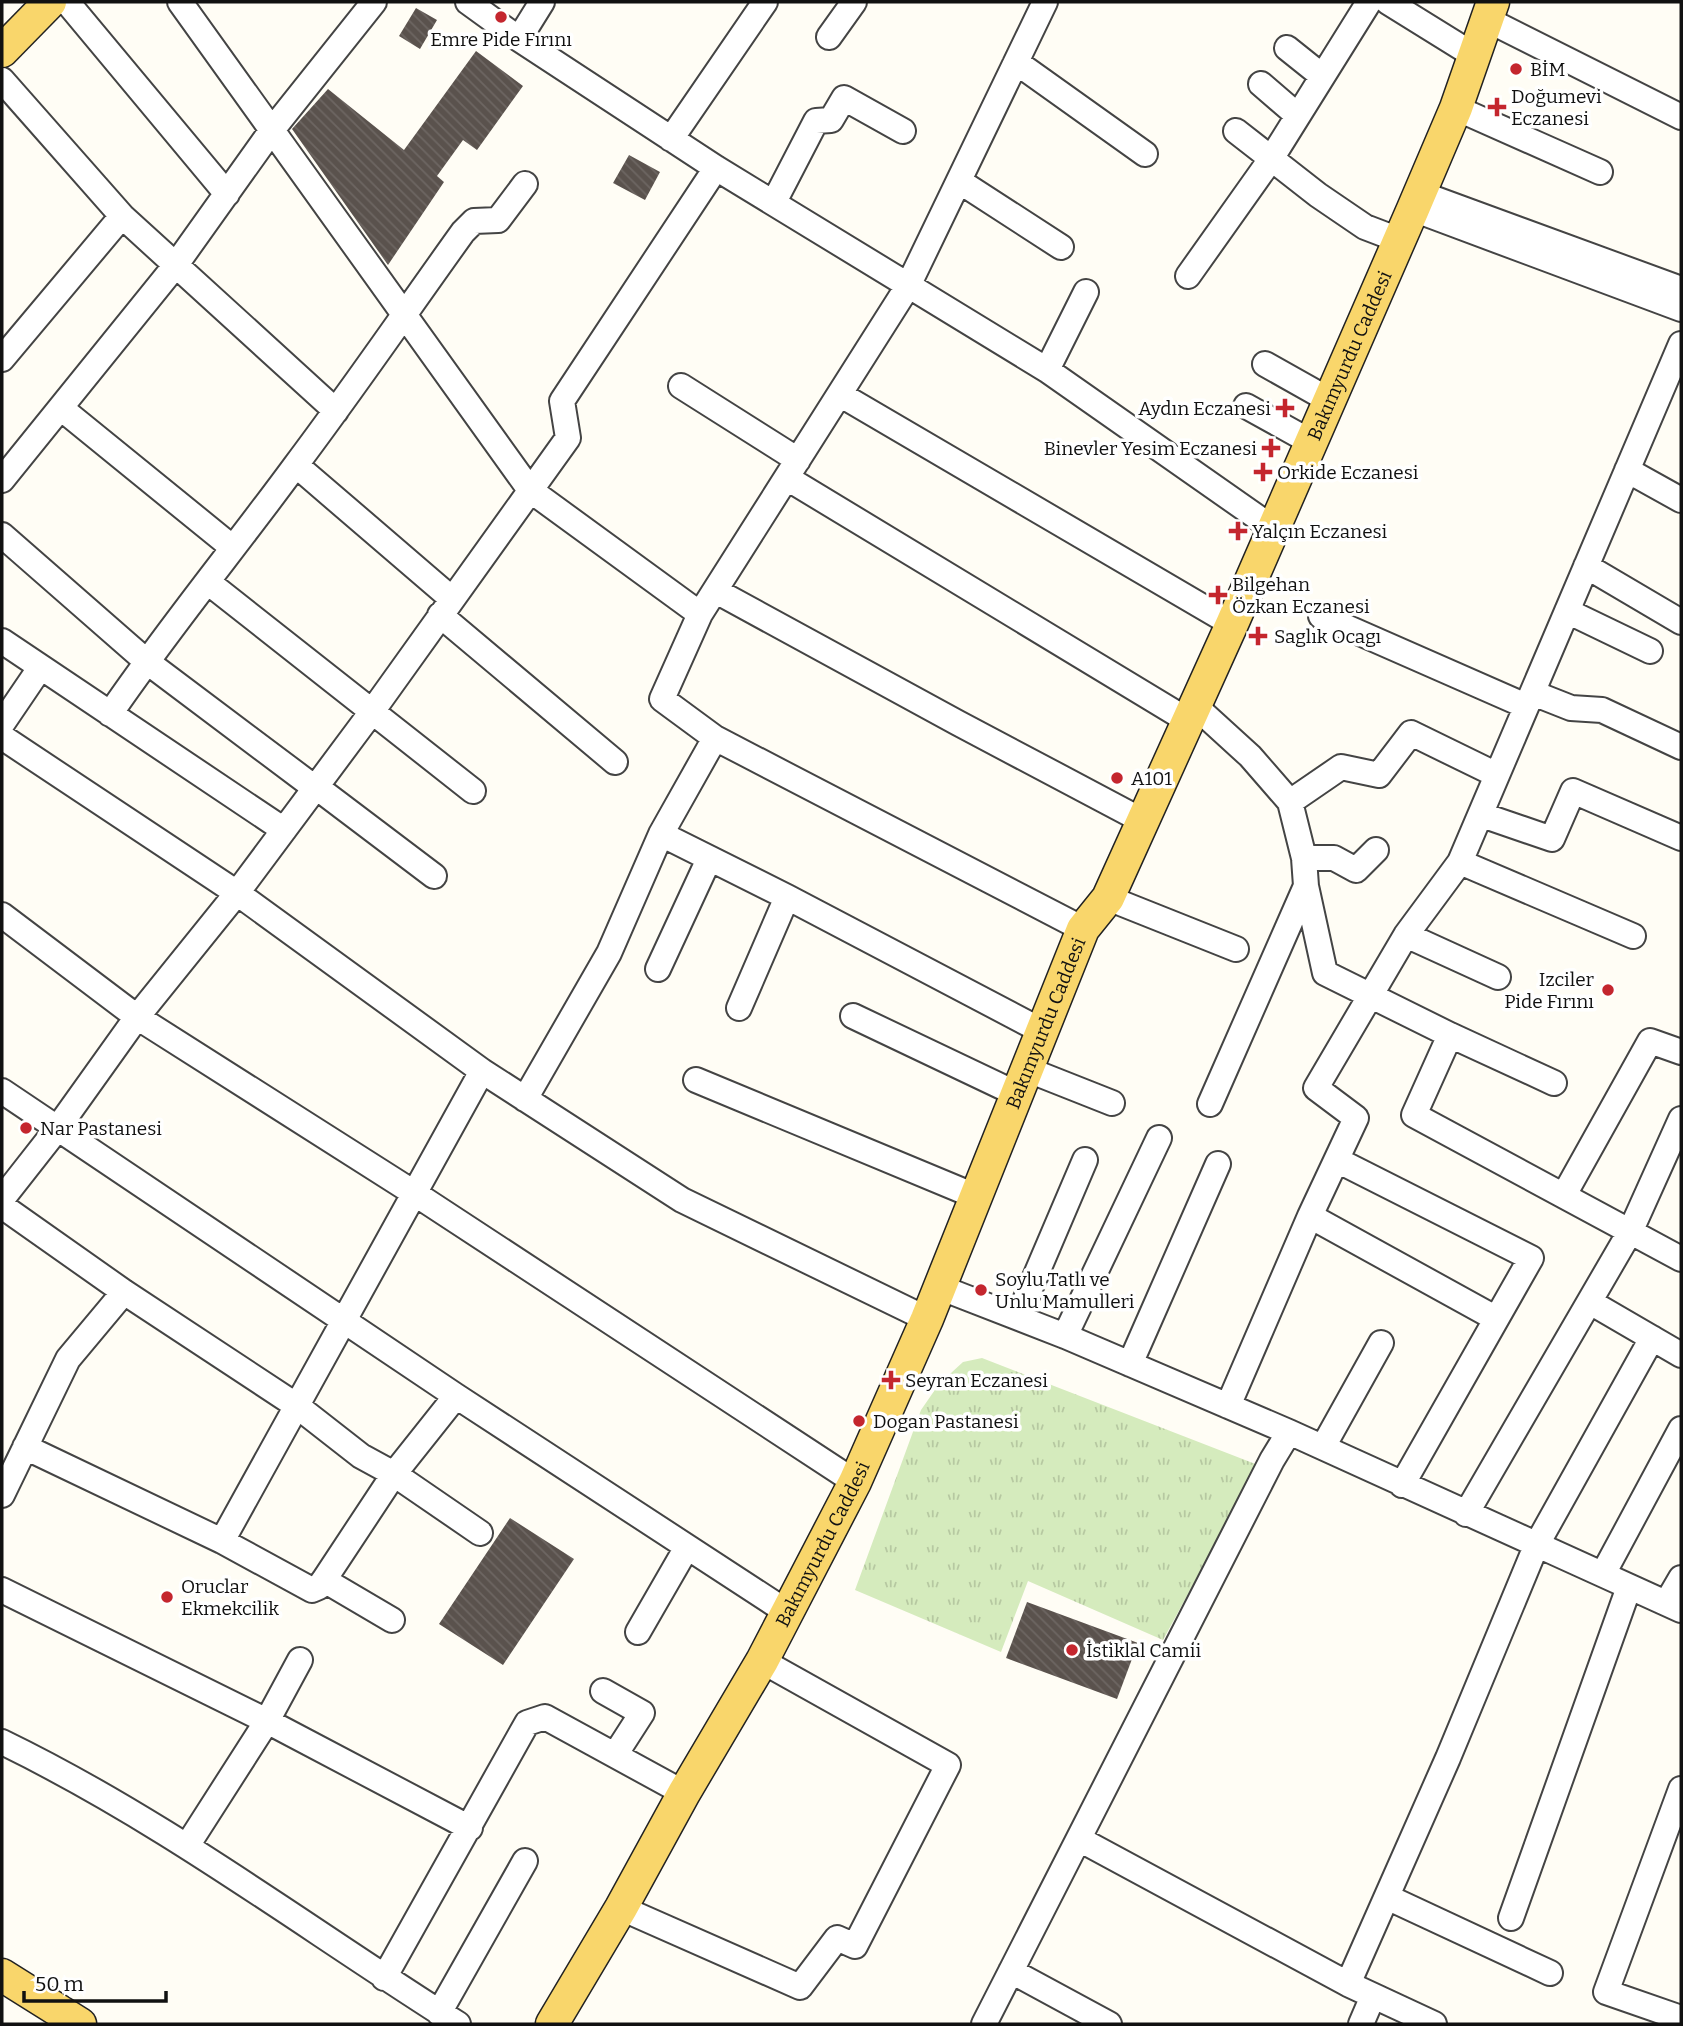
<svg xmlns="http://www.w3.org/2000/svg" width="1683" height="2026" font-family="Bitter,serif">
	<defs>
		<pattern id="park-tufts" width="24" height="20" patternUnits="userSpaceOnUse" patternTransform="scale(1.75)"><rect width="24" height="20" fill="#d5ebbd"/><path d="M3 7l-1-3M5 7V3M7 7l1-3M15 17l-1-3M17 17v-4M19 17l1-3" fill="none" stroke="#b6c8a1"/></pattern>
		<pattern id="building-back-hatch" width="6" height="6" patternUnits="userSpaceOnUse" patternTransform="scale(1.75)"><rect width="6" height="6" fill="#5a524d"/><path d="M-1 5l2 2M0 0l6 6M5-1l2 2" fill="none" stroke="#6d6662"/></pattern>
	</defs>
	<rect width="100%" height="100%" fill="#fffdf5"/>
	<path fill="url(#park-tufts)" d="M982 1358 1258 1465 1163 1640 1028 1581 1001 1652 855 1590 921 1410 939 1384 963 1362Z"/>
	<path fill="url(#building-back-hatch)" d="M416 8 437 20 420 49 399 36Z
		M476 51 523 86 477 150 463 140 437 176 444 182 388 265 292 129 328 89 404 150Z
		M629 155 660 172 645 200 613 183Z
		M510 1518 574 1559 503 1665 439 1624Z
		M1027 1602 1138 1643 1117 1699 1006 1658Z"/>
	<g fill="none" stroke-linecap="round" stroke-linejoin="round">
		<g stroke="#444" stroke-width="28">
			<path id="minor" d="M67 2 227 194
				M180 2 530 490 700 614
				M468 2 519 39 716 168 1047 370 1274 529
				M1045 2 908 286 700 614 662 699 715 738 1083 929
				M1388 2 1475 56
				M1486 19 1681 117
				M829 37 854 2
				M519 39 542 2
				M1287 48 1322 76
				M1016 62 1145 154
				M2 80 122 216 336 411
				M1261 84 1297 115
				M1456 108 1600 172
				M1236 131 1318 195 1365 227 1399 240
				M671 139 765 2
				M959 181 1061 247
				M1419 193 1681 289
				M774 202 816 121 831 120 844 98 903 131
				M1413 209 1681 309
				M1188 276 1271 159 1369 2
				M2 359 122 216
				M1265 364 1329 400
				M1047 370 1086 292
				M681 386 798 460
				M841 395 1232 624
				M1246 406 1311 442
				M62 409 233 548
				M296 465 452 599
				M1627 470 1681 500
				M787 478 1187 720
				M2 480 175 266 272 130 374 2
				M2 535 146 661 315 788
				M1586 566 1681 622
				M209 583 473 791
				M716 591 958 723 1143 821
				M1567 611 1650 651
				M440 615 615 762
				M1321 616 1526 706
				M2 641 284 830
				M1533 693 1571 708 1602 710 1681 747
				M1194 705 1250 756 1290 802 1304 858 1306 886 1325 973 1450 1035 1554 1083
				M110 714C168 629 234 549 295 466 353 389 407 310 463 232L474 221 498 220 525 184
				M2 724 40 668
				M2 737 237 893 482 1071 682 1200 927 1319
				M315 786 434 876
				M1290 802 1341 767 1379 775 1411 733 1497 775
				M1482 815 1552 839 1573 791 1681 838
				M661 834 787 897 1042 1031
				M1304 858H1334L1356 870 1376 850
				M1460 862 1633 936
				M1108 898 1236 949
				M2 915 137 1017 414 1193 855 1482
				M1406 935 1498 977
				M658 969 709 859
				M739 1008 787 897
				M853 1016 1017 1094
				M1450 1035 1414 1115 1681 1259
				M1026 1069 1112 1103
				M696 1080 975 1196
				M2 1091 456 1396 787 1612
				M525 1099 609 953 661 834 715 738
				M1210 1104 1306 886
				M1337 1160 1531 1258 1402 1485
				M1564 1195 1650 1041 1681 1052
				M2 1199 57 1129 137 1017 237 893 371 713 568 438 562 401 716 168
				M2 1206 124 1292 297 1406 361 1456 394 1474 480 1533
				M1310 1216 1495 1318
				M939 1287 1065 1336 1289 1432 1681 1610
				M1590 1302 1681 1355
				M1018 1317 1085 1160
				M1065 1336 1159 1138
				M1130 1364 1218 1164
				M1228 1406 1310 1216 1356 1118 1316 1088 1406 935 1460 862 1681 344
				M25 1447 222 1541 312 1590 319 1587 324 1580 394 1474 456 1396
				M1323 1447 1381 1343
				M2 1495 68 1359 124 1292
				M1466 1514 1631 1230 1681 1119
				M222 1541 482 1071
				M1603 1574 1681 1429
				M324 1580 392 1620
				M2 1590 267 1721 470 1828
				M1667 1602 1681 1578
				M638 1632 687 1547
				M603 1691 642 1713 615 1755
				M2 1742C163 1820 307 1929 458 2024
				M1681 1789 1606 1992 1681 2018
				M1079 1839 1348 1984 1434 2024
				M187 1846 267 1721 300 1660
				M1387 1897 1550 1973
				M621 1908 800 1987 837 1938 855 1946 948 1765 762 1661
				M1511 1918 1629 1587
				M1011 1971 1109 2024
				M384 1978 527 1723 545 1717 684 1793
				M1348 1984 1448 1758 1536 1546 1652 1338
				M439 2013 525 1861
				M984 2024 1272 1460 1289 1432
				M1361 2024 1373 1996"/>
		</g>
		<g stroke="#222" stroke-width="35">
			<g id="major">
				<path d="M2 51 50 2"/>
				<path d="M2 1975 80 2024"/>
				<path id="s1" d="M552 2024 621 1908 684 1793 762 1661 855 1482 927 1319 1083 929 1108 898 1232 624 1413 209 1456 108 1493 2"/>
			</g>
		</g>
		<use href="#minor" stroke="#fff" stroke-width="24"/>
		<use href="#major" stroke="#f9d66b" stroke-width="32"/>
	</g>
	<g fill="#c4262e" stroke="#fff" stroke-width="2.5">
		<circle cx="501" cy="17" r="7"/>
		<circle cx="1516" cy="69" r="7"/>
		<path d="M1493.5 96.5h7v7h7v7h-7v7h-7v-7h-7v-7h7z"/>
		<path d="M1281.5 397.5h7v7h7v7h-7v7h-7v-7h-7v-7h7z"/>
		<path d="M1267.5 437.5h7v7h7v7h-7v7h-7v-7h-7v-7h7z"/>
		<path d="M1259.5 461.5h7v7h7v7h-7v7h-7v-7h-7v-7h7z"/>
		<path d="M1234.5 520.5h7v7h7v7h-7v7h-7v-7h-7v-7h7z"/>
		<path d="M1214.5 584.5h7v7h7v7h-7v7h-7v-7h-7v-7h7z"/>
		<path d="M1254.5 625.5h7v7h7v7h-7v7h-7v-7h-7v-7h7z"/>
		<circle cx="1117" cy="778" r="7"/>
		<circle cx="1608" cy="990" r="7"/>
		<circle cx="26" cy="1128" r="7"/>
		<circle cx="981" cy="1290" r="7"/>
		<path d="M887.5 1369.5h7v7h7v7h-7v7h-7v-7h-7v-7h7z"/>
		<circle cx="859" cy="1421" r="7"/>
		<circle cx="167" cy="1597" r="7"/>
		<circle cx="1072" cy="1650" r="7"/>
	</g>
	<g text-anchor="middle" stroke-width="7" stroke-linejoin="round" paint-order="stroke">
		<g font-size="19" fill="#111" stroke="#fff" text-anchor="start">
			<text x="501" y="46" text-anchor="middle">Emre Pide Fırını</text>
			<text x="1530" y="76">BİM</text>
			<text x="1511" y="103">Doğumevi<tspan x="1511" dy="22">Eczanesi</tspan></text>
			<text x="1271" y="415" text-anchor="end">Aydın Eczanesi</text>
			<text x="1257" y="455" text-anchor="end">Binevler Yesim Eczanesi</text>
			<text x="1277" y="479">Orkide Eczanesi</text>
			<text x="1252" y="538">Yalçın Eczanesi</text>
			<text x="1232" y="591">Bilgehan<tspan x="1232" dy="22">Özkan Eczanesi</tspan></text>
			<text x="1274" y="643">Saglık Ocagı</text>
			<text x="1131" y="785">A101</text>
			<text x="1594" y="986" text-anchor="end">Izciler<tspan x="1594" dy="22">Pide Fırını</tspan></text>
			<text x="40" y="1135">Nar Pastanesi</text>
			<text x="995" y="1286">Soylu Tatlı ve<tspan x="995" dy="22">Unlu Mamulleri</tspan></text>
			<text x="905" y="1387">Seyran Eczanesi</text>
			<text x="873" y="1428">Dogan Pastanesi</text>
			<text x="181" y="1593">Oruclar<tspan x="181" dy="22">Ekmekcilik</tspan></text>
			<text x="1086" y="1657">İstiklal Camii</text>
		</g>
		<g font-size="19" fill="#111" stroke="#fff">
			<text dy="7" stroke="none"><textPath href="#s1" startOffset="1853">Bakımyurdu Caddesi</textPath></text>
			<text dy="7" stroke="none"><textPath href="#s1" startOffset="1118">Bakımyurdu Caddesi</textPath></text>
			<text dy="7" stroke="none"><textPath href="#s1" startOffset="551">Bakımyurdu Caddesi</textPath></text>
		</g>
	</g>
	<rect width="1683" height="2026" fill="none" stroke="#111111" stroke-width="7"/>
	<path d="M24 1991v10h142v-10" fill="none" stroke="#111111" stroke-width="3.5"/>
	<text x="35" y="1991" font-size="21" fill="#111111" stroke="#ffffff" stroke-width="5" paint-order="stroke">50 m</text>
</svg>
